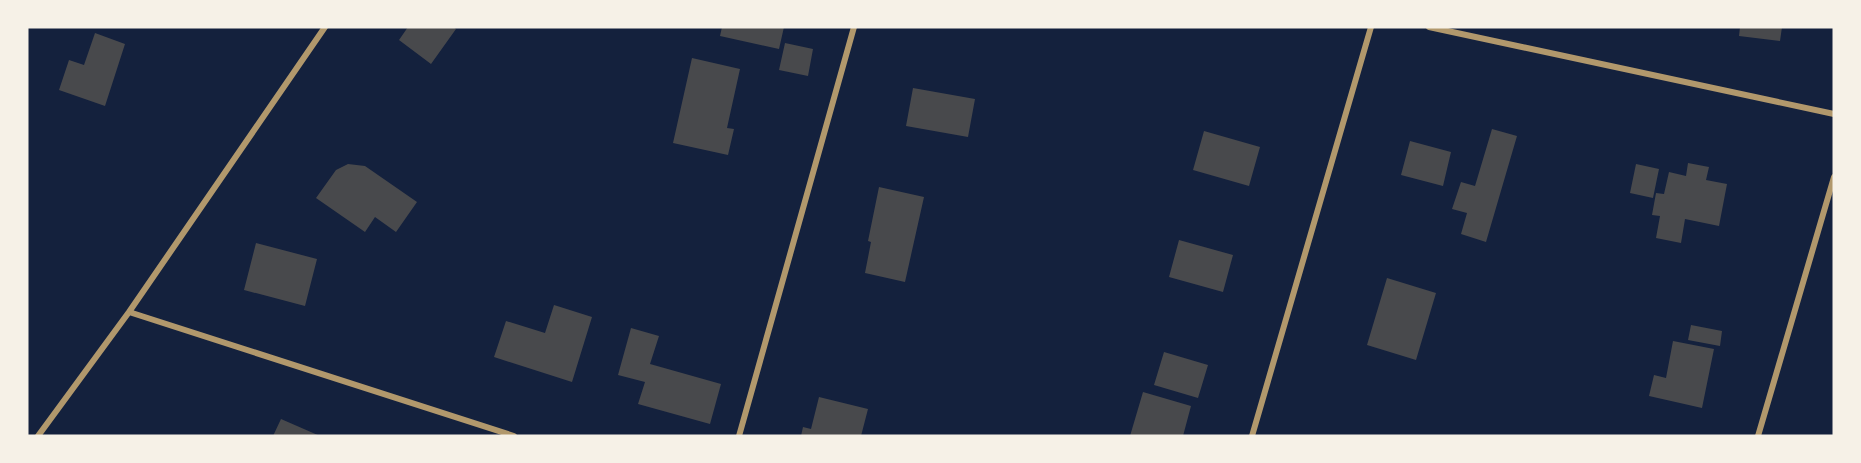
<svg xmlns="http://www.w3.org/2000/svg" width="1861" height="463" font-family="'Fira Sans',sans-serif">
	<rect width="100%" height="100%" fill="#14213d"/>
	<path fill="#48494c" d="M408 27H453L456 29 431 64 399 40Z
		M722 27H784L779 49 720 36Z
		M1740 27H1782L1780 41 1739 36Z
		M95 33 125 44 105 106 59 90 69 60 84 65Z
		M785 43 813 49 808 76 779 70Z
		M692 58 740 69 727 128 734 129 728 155 673 143Z
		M913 88 975 99 968 137 906 126Z
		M1492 129 1517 136 1486 242 1461 234 1467 213 1452 209 1461 182 1475 186Z
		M1204 131 1260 147 1249 186 1193 170Z
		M1410 141 1451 152 1443 186 1401 175Z
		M1688 163 1709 167 1706 180 1727 184 1719 226 1685 219 1681 243 1656 238 1660 216 1652 215 1656 193 1664 194 1669 172 1686 176Z
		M348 164 365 166 417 202 396 232 375 217 365 232 316 198 336 170Z
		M1636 164 1659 169 1653 198 1630 193Z
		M879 187 924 197 905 282 865 273 871 242 868 241Z
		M1179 240 1233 255 1223 292 1169 277Z
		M256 243 317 259 305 306 244 290Z
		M1387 278 1436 293 1416 360 1367 345Z
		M554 305 592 317 572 382 494 357 506 321 545 333Z
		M1691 325 1722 331 1720 346 1688 340Z
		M631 328 659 336 650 364 721 384 710 424 638 404 645 382 618 375Z
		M1673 341 1714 349 1702 408 1649 396 1654 375 1666 378Z
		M1164 352 1208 365 1198 398 1154 385Z
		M1143 392 1191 406 1183 436H1130Z
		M819 397 868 409 861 436H801L803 427 811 429Z
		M281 419 320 436H273Z"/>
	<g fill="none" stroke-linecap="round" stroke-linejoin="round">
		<path stroke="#b1986c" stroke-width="6" d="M1429 27 1834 114
			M129 312 514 436
			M38 436 129 312 325 27
			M739 436 854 27
			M1252 436 1371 27
			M1758 436 1834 177"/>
	</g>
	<rect width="1861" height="463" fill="none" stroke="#f6f1e7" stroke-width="57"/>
</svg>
